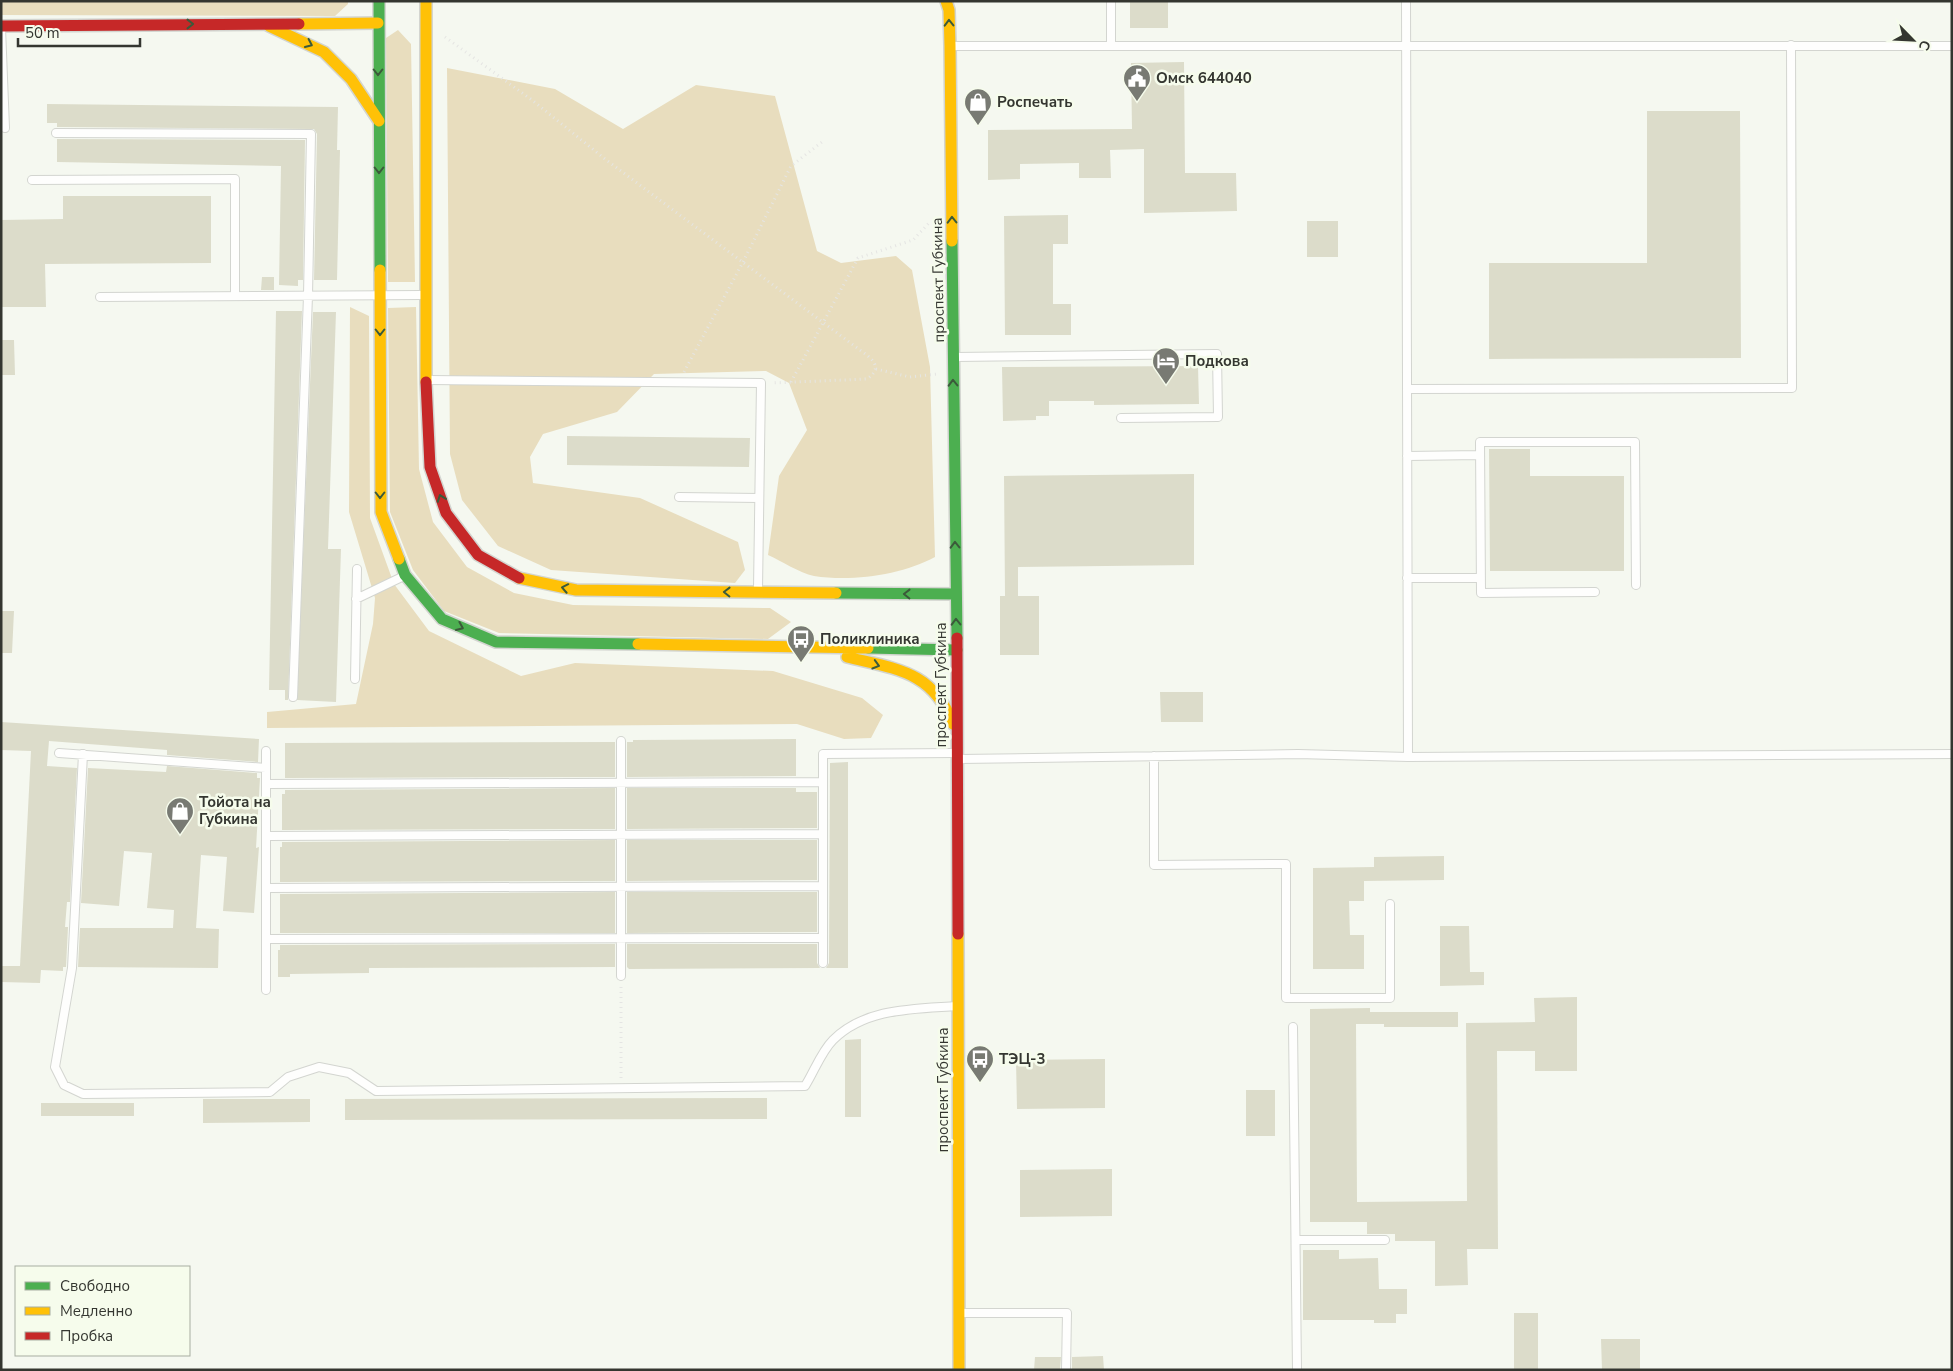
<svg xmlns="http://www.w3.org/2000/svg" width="1953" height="1371" font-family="'Nunito Sans',sans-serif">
	<rect width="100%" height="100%" fill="#f5f8f0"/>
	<path fill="#e8ddbe" d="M1 1H348V4L335 16 1 15Z
		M398 30 411 44 415 282H388L386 38Z
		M447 68 555 89 623 129 696 85 775 96 817 251 841 263 896 256 912 270 930 367 935 557C902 575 852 582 814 576 799 573 782 561 768 555L779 476 807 430 789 383 766 371 654 374 617 412 543 434 530 457 533 483 640 498 738 542 745 570 735 583 551 570 498 546 462 500 450 454Z
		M350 307 369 316 370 518 394 584 429 631 521 676 575 663 773 671 862 698 883 715 871 738 844 739 797 724 267 728V712L356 704 373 624 375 598 349 512Z
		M416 307 419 469 433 522 467 567 514 593 573 605 770 608 791 622 768 639 499 633 444 611 413 570 390 512 388 308Z"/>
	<path fill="#dcdcca" d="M1130 1H1168V28H1130Z
		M1184 62 1185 173H1236L1237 211 1144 213V149L1110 150 1111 178H1079V163L1020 164V179L988 180V130L1132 129 1131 63Z
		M47 104 338 107 337 150H340L337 280H314L317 134 314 129 57 127V123H47Z
		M1647 111H1740L1741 358 1489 359V263H1647Z
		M57 139 305 140 303 280H298V286L279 285 281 166 57 162Z
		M63 196H211V263L45 264 46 307H1V220L63 219Z
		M1068 215V244H1053V304H1071V335H1005L1004 216Z
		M1307 221H1338V257H1307Z
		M262 277H274V290H261Z
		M276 311H302L288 700H285V690H269Z
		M313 312H336L328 549H341L336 702 297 700Z
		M1 340H14L15 375H1Z
		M1198 366 1199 404 1094 405V401H1049V416H1036V420L1003 421 1002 367Z
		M567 436 750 438 749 467 567 465Z
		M1489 449H1530V476H1624V571H1490Z
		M1194 474V565L1018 567V596H1039V655H1000V596H1005L1004 476Z
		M1 611H14L12 653H1Z
		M1160 692H1203V722H1161Z
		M1 722 259 739 258 762 167 755V750L49 741 47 766 77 768 70 902H67L65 927H68L66 967H63V971L41 970 40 983 1 982V966H20L31 751 1 750Z
		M796 739V776L627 777V742H633V740Z
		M615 742V777L285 778V743Z
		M848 762V968H826L829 963 830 763Z
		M167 766 257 773V778H260L256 848 259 847 254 913 223 911 227 857 201 855 196 928 219 929 218 968 78 967 80 928H173L174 910 147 908 152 853 124 851 119 906 81 903 88 768 166 772Z
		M615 788V829L282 830V794H285V790Z
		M627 788H796V792H817V828L627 829Z
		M615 840V881L280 882V847H282V842Z
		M627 840H817V880L627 881Z
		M1444 856V880L1364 881V901H1349L1350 935H1364V969H1313V868L1374 867V857Z
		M615 892V933H280V894Z
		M627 892H817V932L627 933Z
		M1440 926H1469L1470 972H1484V985L1440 986Z
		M615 944V967L369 968V973L290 974V977H278V950H280V945Z
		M627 944H817V963L820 968 629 969 627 967Z
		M1577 997V1071H1535V1051H1497L1498 1249H1467L1468 1285 1435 1286V1241H1395V1234H1367V1222H1310V1009L1370 1008V1012H1458V1027H1384V1024H1356L1357 1202 1467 1201 1466 1023 1535 1022 1534 998Z
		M861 1039V1117H845V1040Z
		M1105 1059V1108L1017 1109 1016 1060Z
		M1246 1090H1275V1136H1246Z
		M767 1098V1119L345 1120V1099Z
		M203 1099H310V1122L203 1123Z
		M41 1103H134V1116H41Z
		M1112 1169V1216L1020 1217V1170Z
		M1303 1250H1339V1259L1378 1258 1379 1289H1407V1314H1396V1323H1374V1320H1303Z
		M1514 1313H1538V1370H1514Z
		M1601 1339H1640V1370H1602Z
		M1103 1356 1104 1370H1072V1357Z
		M1035 1357H1061L1060 1370H1034Z"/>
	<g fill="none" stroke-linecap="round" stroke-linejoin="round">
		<g stroke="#d3d5d0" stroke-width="10">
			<path id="lane" d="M1406 1 1408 757
				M1 28 5 128
				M951 46H1952
				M1111 46V1
				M56 133 311 134 308 296 293 697
				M32 180 235 179V296
				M100 297 423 295
				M955 357 1217 354 1218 417 1121 418
				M428 380 761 383 758 589
				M1407 389 1792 388 1791 45
				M1407 456 1480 455
				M679 497 759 498
				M1407 578H1480
				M1595 592 1481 593 1480 442H1635L1636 585
				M356 599 404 576
				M355 679 357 569
				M621 741V976
				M266 751V990
				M59 753 266 768
				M83 754 72 968 55 1067 64 1085 83 1094 270 1092 288 1077 319 1067 349 1073 376 1091 805 1086C814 1072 821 1052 833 1040 865 1008 913 1009 956 1006
				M1154 756V865L1286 864V998H1390V904
				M959 759 1298 754 1408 757 1952 754
				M266 784 823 782
				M266 836 823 834
				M266 888 823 886
				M266 939 823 938
				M823 963V754L954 753
				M1293 1027 1297 1370
				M1296 1240H1385
				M960 1313H1067L1066 1370"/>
		</g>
		<g stroke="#d3d5d0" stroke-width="14">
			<path id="fast" d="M379 1 380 270
				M952 241 957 638
				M399 559 405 575 442 619 496 642 638 644
				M836 593 956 594
				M868 648 957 650"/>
		</g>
		<g stroke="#d3d5d0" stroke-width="14">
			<path id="slow" d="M426 1V382
				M946 1 949 10 950 46 952 241
				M299 24 378 23
				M269 26 324 52 351 79 379 121
				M380 270 381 512 399 559
				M519 578 576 590 836 593
				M638 644 868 648
				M847 657C896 669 933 671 953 724
				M958 934 959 1370"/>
		</g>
		<g stroke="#d3d5d0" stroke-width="14">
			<path id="jam" d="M1 26 299 24
				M426 382 430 467 446 513 478 555 519 578
				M957 638 958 934"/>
		</g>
		<path stroke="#e5e5e3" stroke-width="3" stroke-dasharray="1 4" stroke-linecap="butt" d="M445 37 532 100 605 159 860 350C872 359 884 367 867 379L771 383
			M876 369 910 377 937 374
			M684 372 743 262 791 166 822 142
			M791 382 858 258 913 240 929 223
			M621 987V1078"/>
		<use href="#lane" stroke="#fefefd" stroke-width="8"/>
		<use href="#fast" stroke="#4caf50" stroke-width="11"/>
		<use href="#slow" stroke="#ffc107" stroke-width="11"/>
		<use href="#jam" stroke="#c62828" stroke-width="11"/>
	</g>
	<defs><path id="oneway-chevron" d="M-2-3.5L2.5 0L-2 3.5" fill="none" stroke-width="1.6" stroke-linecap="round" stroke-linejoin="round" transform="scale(1.25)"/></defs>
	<g stroke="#3b5a3a">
		<use href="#oneway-chevron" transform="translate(949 23) rotate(-91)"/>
		<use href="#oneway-chevron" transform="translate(190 24)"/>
		<use href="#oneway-chevron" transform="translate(309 44) rotate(25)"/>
		<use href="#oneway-chevron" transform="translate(378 72) rotate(90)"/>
		<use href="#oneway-chevron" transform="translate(379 170) rotate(90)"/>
		<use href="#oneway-chevron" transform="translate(952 220) rotate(-91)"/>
		<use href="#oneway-chevron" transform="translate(380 332) rotate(90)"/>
		<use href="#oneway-chevron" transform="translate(953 383) rotate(-91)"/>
		<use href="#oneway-chevron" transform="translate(380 495) rotate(90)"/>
		<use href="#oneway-chevron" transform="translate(441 498) rotate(-110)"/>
		<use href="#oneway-chevron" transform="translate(955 545) rotate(-91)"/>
		<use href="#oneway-chevron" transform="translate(565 588) rotate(-169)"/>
		<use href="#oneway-chevron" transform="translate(727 592) rotate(-179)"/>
		<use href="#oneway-chevron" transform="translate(907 594) rotate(-179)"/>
		<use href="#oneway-chevron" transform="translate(956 622) rotate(-91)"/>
		<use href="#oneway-chevron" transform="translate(460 627) rotate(23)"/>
		<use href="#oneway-chevron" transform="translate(876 665) rotate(16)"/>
	</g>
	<defs>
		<g id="civic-pin" transform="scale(1.4375)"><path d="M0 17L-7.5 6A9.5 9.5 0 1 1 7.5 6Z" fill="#787a73" stroke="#f6fcec"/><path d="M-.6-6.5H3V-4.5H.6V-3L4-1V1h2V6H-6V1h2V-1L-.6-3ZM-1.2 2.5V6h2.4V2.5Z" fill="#fff"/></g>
		<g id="shop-pin" transform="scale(1.4375)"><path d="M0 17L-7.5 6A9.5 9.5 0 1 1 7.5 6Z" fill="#787a73" stroke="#f6fcec"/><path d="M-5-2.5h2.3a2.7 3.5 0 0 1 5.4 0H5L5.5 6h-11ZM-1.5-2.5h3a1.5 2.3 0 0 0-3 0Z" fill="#fff"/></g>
		<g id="hotel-pin" transform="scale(1.4375)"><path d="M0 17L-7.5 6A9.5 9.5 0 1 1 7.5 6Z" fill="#787a73" stroke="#f6fcec"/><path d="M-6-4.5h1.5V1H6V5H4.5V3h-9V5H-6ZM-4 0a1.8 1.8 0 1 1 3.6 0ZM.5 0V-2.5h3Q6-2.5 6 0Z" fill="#fff"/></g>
		<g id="bus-pin" transform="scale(1.4375)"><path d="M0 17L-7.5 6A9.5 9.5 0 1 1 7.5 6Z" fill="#787a73" stroke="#f6fcec"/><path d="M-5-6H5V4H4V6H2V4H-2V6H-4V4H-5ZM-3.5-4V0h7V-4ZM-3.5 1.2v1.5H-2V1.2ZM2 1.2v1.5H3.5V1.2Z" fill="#fff"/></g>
	</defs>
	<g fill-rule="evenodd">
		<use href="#civic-pin" x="1137" y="78"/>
		<use href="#shop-pin" x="978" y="102"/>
		<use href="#hotel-pin" x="1166" y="361"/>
		<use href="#bus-pin" x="801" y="639"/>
		<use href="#shop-pin" x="180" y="811"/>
		<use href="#bus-pin" x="980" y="1059"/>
	</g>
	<g text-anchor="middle" stroke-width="5" stroke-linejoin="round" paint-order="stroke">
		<g font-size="15" font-weight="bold" fill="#343630" stroke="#f6fcec" text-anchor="start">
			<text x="1156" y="83">Омск 644040</text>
			<text x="997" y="107">Роспечать</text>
			<text x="1185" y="366">Подкова</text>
			<text x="820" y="644">Поликлиника</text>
			<text x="199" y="807">Тойота на<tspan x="199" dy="17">Губкина</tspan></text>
			<text x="999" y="1064">ТЭЦ-3</text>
		</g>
		<g font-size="15" fill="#343630" stroke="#f6fcec">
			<text transform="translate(938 280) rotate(-91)" y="5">проспект Губкина</text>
			<text transform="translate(941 685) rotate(-90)" y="5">проспект Губкина</text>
			<text transform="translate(943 1090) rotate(-90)" y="5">проспект Губкина</text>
		</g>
	</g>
	<rect width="1953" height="1371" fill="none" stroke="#343630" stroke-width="5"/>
	<rect x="15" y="1266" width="175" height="90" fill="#f6fcec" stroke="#a8ada1"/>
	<rect x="25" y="1282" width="25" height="8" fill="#4caf50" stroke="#a8ada1"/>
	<text x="60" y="1291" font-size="15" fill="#343630">Свободно</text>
	<rect x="25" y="1307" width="25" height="8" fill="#ffc107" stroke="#a8ada1"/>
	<text x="60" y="1316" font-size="15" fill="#343630">Медленно</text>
	<rect x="25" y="1332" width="25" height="8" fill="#c62828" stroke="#a8ada1"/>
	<text x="60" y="1341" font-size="15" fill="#343630">Пробка</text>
	<g transform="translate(1913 40) rotate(114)" stroke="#f6fcec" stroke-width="4" paint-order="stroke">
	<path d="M0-4L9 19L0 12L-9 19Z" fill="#343630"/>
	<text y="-8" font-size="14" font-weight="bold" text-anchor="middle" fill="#343630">С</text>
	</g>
	<path d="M18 38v8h122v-8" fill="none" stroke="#343630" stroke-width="2.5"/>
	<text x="25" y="38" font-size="15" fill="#343630" stroke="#f6fcec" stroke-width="4" paint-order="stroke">50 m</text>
</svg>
